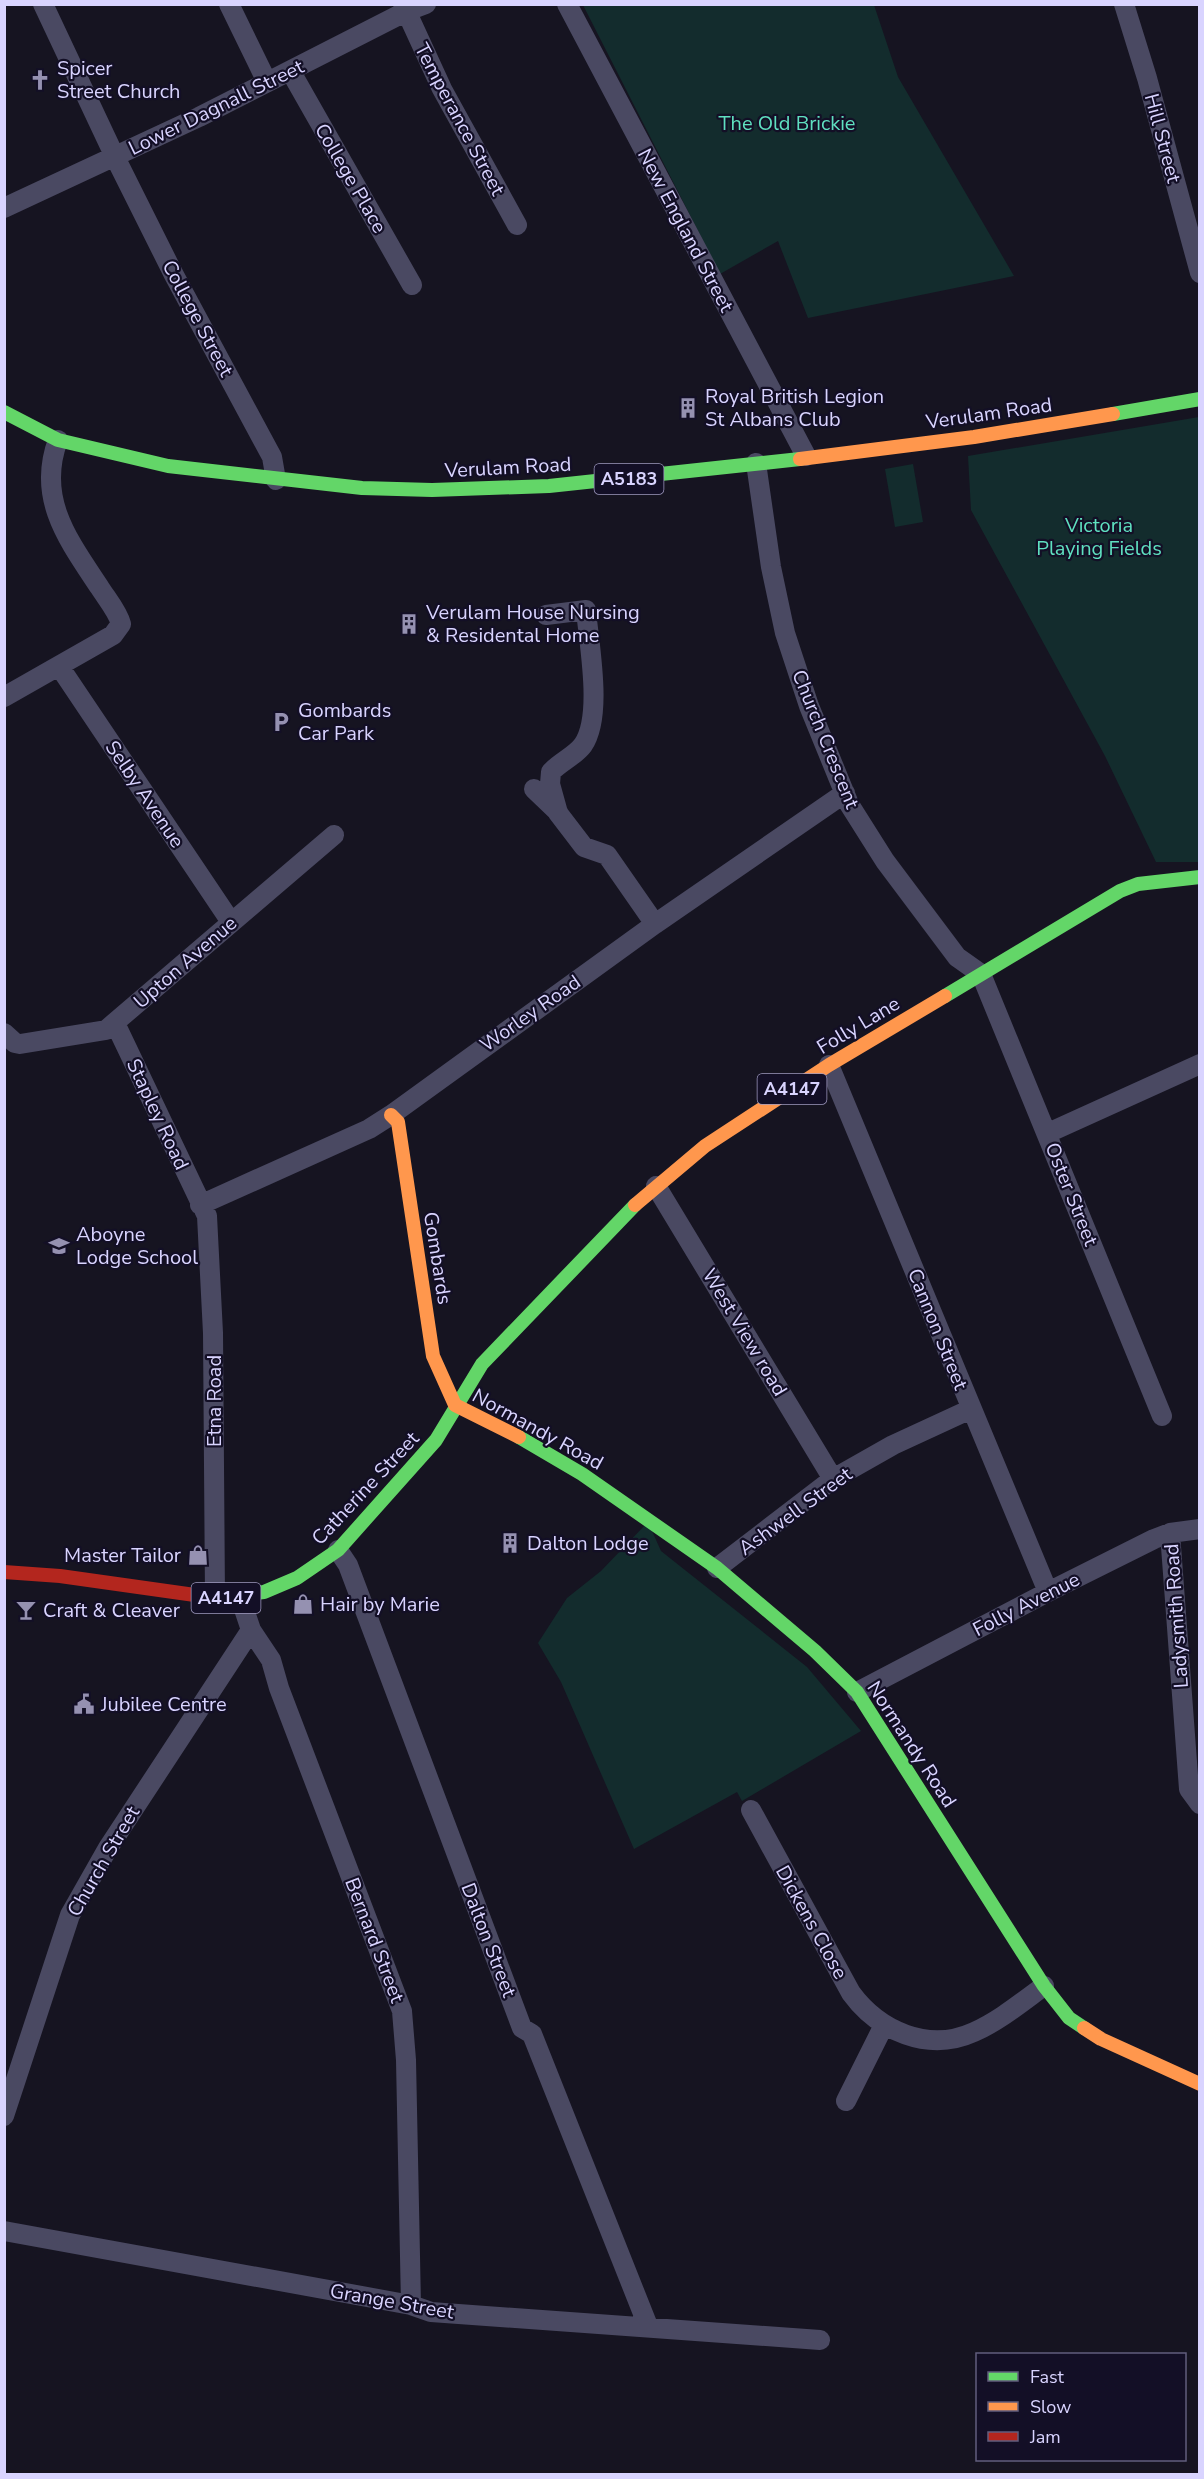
<svg xmlns="http://www.w3.org/2000/svg" width="1204" height="2479" font-family="'Nunito Sans',sans-serif">
	<rect width="100%" height="100%" fill="#161421"/>
	<path fill="#132c2d" d="M583 5H874L898 77 1014 276 808 318 778 241 720 274Z
		M1199 417V862H1156L1105 756 971 510 968 456Z
		M913 464 923 522 895 527 885 469Z
		M648 1522 661 1551 807 1667 861 1731 742 1801 737 1792 634 1849 561 1682 538 1643 567 1598 601 1571Z"/>
	<g fill="none" stroke-linecap="round" stroke-linejoin="round">
		<path stroke="#4a4962" stroke-width="20" d="M43 4 115 157 174 275 272 457 276 480
			M229 4 267 82
			M403 4 442 89 517 225
			M567 4 806 456
			M1124 4 1147 78 1200 273
			M291 72 412 285
			M4 208 199 117 405 12 426 4
			M756 463 771 567 785 633 809 706 849 804 885 861 957 957 981 974 1162 1416
			M546 615 586 610C589 645 603 716 583 745 575 756 560 762 551 772L550 784 558 813 584 847 607 855 655 924
			M59 666 231 922
			M4 697 113 635 121 624C118 612 107 599 100 588 69 541 36 499 58 440
			M534 789 558 812
			M115 1023 207 1216 213 1333 215 1598
			M4 1033 15 1043 20 1044 106 1030 334 835
			M829 1065 1048 1592
			M1048 1133 1200 1064
			M656 1186 833 1479
			M200 1205 369 1129 391 1115 655 924 845 793
			M1170 1533 1189 1789 1200 1804
			M338 1550 348 1565 522 2028 532 2034 648 2326
			M717 1568 833 1479 893 1445 971 1409
			M240 1597 251 1630 271 1660 279 1688 402 2011 406 2060 411 2305
			M857 1692 1048 1592 1154 1539 1170 1533 1200 1529
			M751 1810 851 1993C879 2031 928 2053 974 2032 999 2021 1022 2002 1044 1986
			M846 2101 884 2025
			M4 2116 70 1915 108 1848 251 1630
			M4 2231 411 2305 431 2312 820 2340"/>
		<path stroke="#63d668" stroke-width="14" d="M4 412 58 440 168 466 362 488 432 490 549 486 800 459
			M1113 414 1200 399
			M945 996 1120 891 1138 884 1200 877
			M519 1437 582 1474 717 1568 815 1651 857 1692 1044 1986 1069 2018 1084 2028
			M216 1598 264 1592 297 1578 338 1550 436 1440 482 1364 635 1205"/>
		<path stroke="#ff974d" stroke-width="14" d="M800 459 974 437 1113 414
			M391 1115 398 1122 433 1356 455 1405 519 1437
			M635 1205 705 1146 829 1065 945 996
			M1084 2028 1101 2039 1200 2084"/>
		<path stroke="#b3261e" stroke-width="14" d="M4 1572 60 1576 216 1598"/>
	</g>
	<defs>
		<g id="church-bare" transform="scale(1.62)"><path d="M-1.2-6h2.4v3.5h3.3v2.4h-3.3V6h-2.4V-.1h-3.3v-2.4h3.3Z" fill="#9591b1" stroke="#130f26" stroke-width="2.5" paint-order="stroke"/></g>
		<g id="building-bare" transform="scale(1.62)"><path d="M-4-6H4V6H1V3H-1V6H-4ZM-2.5-4.3h1.7v1.8h-1.7ZM.8-4.3h1.7v1.8H.8ZM-2.5-1h1.7V.8h-1.7ZM.8-1h1.7V.8H.8Z" fill="#9591b1" stroke="#130f26" stroke-width="2.5" paint-order="stroke"/></g>
		<g id="parking-bare" transform="scale(1.62)"><path d="M-3.5-5.5H1a3.5 3.5 0 0 1 0 7H-1V5.5H-3.5ZM-1-3.4V-.6H.8a1.4 1.4 0 0 0 0-2.8Z" fill="#9591b1" stroke="#130f26" stroke-width="2.5" paint-order="stroke"/></g>
		<g id="school-bare" transform="scale(1.62)"><path d="M0-5L7-2L0 1L-7-2ZM-4 1L0 2.5L4 1V4Q0 6-4 4Z" fill="#9591b1" stroke="#130f26" stroke-width="2.5" paint-order="stroke"/></g>
		<g id="shop-bare" transform="scale(1.62)"><path d="M-5-2.5h2.3a2.7 3.5 0 0 1 5.4 0H5L5.5 6h-11ZM-1.5-2.5h3a1.5 2.3 0 0 0-3 0Z" fill="#9591b1" stroke="#130f26" stroke-width="2.5" paint-order="stroke"/></g>
		<g id="bar-bare" transform="scale(1.62)"><path d="M-6-5H6L.8 .8V4.5H3.5V6h-7V4.5H-.8V.8Z" fill="#9591b1" stroke="#130f26" stroke-width="2.5" paint-order="stroke"/></g>
		<g id="civic-bare" transform="scale(1.62)"><path d="M-.6-6.5H3V-4.5H.6V-3L4-1V1h2V6H-6V1h2V-1L-.6-3ZM-1.2 2.5V6h2.4V2.5Z" fill="#9591b1" stroke="#130f26" stroke-width="2.5" paint-order="stroke"/></g>
	</defs>
	<g fill-rule="evenodd">
		<use href="#church-bare" x="40" y="80"/>
		<use href="#building-bare" x="688" y="408"/>
		<use href="#building-bare" x="409" y="624"/>
		<use href="#parking-bare" x="281" y="722"/>
		<use href="#school-bare" x="59" y="1246"/>
		<use href="#building-bare" x="510" y="1543"/>
		<use href="#shop-bare" x="198" y="1555"/>
		<use href="#shop-bare" x="303" y="1604"/>
		<use href="#bar-bare" x="26" y="1610"/>
		<use href="#civic-bare" x="84" y="1704"/>
	</g>
	<g text-anchor="middle" stroke-width="4.5" stroke-linejoin="round" paint-order="stroke">
		<g fill="#130f26" stroke="#9e99be" stroke-width="1.5">
			<rect x="594.5" y="464" width="69" height="30" rx="4.5"/>
			<rect x="757.5" y="1074" width="69" height="30" rx="4.5"/>
			<rect x="191.5" y="1583" width="69" height="30" rx="4.5"/>
		</g>
		<g font-size="18" font-weight="bold" fill="#d9d4ff">
			<text x="629" y="485">A5183</text>
			<text x="792" y="1095">A4147</text>
			<text x="226" y="1604">A4147</text>
		</g>
		<g font-size="20" fill="#d9d4ff" stroke="#130f26" text-anchor="start">
			<text x="57" y="75">Spicer<tspan x="57" dy="23">Street Church</tspan></text>
			<text x="705" y="403">Royal British Legion<tspan x="705" dy="23">St Albans Club</tspan></text>
			<text x="426" y="619">Verulam House Nursing<tspan x="426" dy="23">&amp; Residental Home</tspan></text>
			<text x="298" y="717">Gombards<tspan x="298" dy="23">Car Park</tspan></text>
			<text x="76" y="1241">Aboyne<tspan x="76" dy="23">Lodge School</tspan></text>
			<text x="527" y="1550">Dalton Lodge</text>
			<text x="181" y="1562" text-anchor="end">Master Tailor</text>
			<text x="320" y="1611">Hair by Marie</text>
			<text x="43" y="1617">Craft &amp; Cleaver</text>
			<text x="101" y="1711">Jubilee Centre</text>
		</g>
		<g font-size="20" fill="#d9d4ff" stroke="#130f26">
			<text transform="translate(216 107) rotate(-26)" y="7">Lower Dagnall Street</text>
			<text transform="translate(460 119) rotate(62)" y="7">Temperance Street</text>
			<text transform="translate(1163 138) rotate(75)" y="7">Hill Street</text>
			<text transform="translate(351 178) rotate(60)" y="7">College Place</text>
			<text transform="translate(686 230) rotate(62)" y="7">New England Street</text>
			<text transform="translate(198 318) rotate(62)" y="7">College Street</text>
			<text transform="translate(989 413) rotate(-8)" y="7">Verulam Road</text>
			<text transform="translate(508 467) rotate(-3)" y="7">Verulam Road</text>
			<text transform="translate(826 739) rotate(68)" y="7">Church Crescent</text>
			<text transform="translate(145 794) rotate(56)" y="7">Selby Avenue</text>
			<text transform="translate(185 962) rotate(-41)" y="7">Upton Avenue</text>
			<text transform="translate(530 1013) rotate(-35)" y="7">Worley Road</text>
			<text transform="translate(858 1025) rotate(-31)" y="7">Folly Lane</text>
			<text transform="translate(158 1114) rotate(65)" y="7">Stapley Road</text>
			<text transform="translate(1072 1194) rotate(68)" y="7">Oster Street</text>
			<text transform="translate(438 1258) rotate(81)" y="7">Gombards</text>
			<text transform="translate(938 1329) rotate(68)" y="7">Cannon Street</text>
			<text transform="translate(745 1332) rotate(59)" y="7">West View road</text>
			<text transform="translate(214 1401) rotate(-90)" y="7">Etna Road</text>
			<text transform="translate(538 1429) rotate(29)" y="7">Normandy Road</text>
			<text transform="translate(365 1488) rotate(-47)" y="7">Catherine Street</text>
			<text transform="translate(795 1511) rotate(-36)" y="7">Ashwell Street</text>
			<text transform="translate(1026 1604) rotate(-27)" y="7">Folly Avenue</text>
			<text transform="translate(1176 1616) rotate(-94)" y="7">Ladysmith Road</text>
			<text transform="translate(912 1744) rotate(57)" y="7">Normandy Road</text>
			<text transform="translate(103 1861) rotate(-60)" y="7">Church Street</text>
			<text transform="translate(812 1922) rotate(61)" y="7">Dickens Close</text>
			<text transform="translate(375 1940) rotate(69)" y="7">Bernard Street</text>
			<text transform="translate(489 1940) rotate(69)" y="7">Dalton Street</text>
			<text transform="translate(392 2301) rotate(10)" y="7">Grange Street</text>
		</g>
		<g font-size="20" fill="#5fe0c0" stroke="#130f26">
			<text x="787" y="130">The Old Brickie</text>
			<text x="1099" y="532">Victoria<tspan x="1099" dy="23">Playing Fields</tspan></text>
		</g>
	</g>
	<rect width="1204" height="2479" fill="none" stroke="#d9d4ff" stroke-width="12"/>
	<rect x="976" y="2353" width="210" height="108" fill="#130f26" stroke="#625e7d" stroke-width="1.5"/>
	<rect x="988" y="2372" width="30" height="9" fill="#63d668" stroke="#625e7d" stroke-width="1.5"/>
	<text x="1030" y="2383" font-size="18" fill="#d9d4ff">Fast</text>
	<rect x="988" y="2402" width="30" height="9" fill="#ff974d" stroke="#625e7d" stroke-width="1.5"/>
	<text x="1030" y="2413" font-size="18" fill="#d9d4ff">Slow</text>
	<rect x="988" y="2432" width="30" height="9" fill="#b3261e" stroke="#625e7d" stroke-width="1.5"/>
	<text x="1030" y="2443" font-size="18" fill="#d9d4ff">Jam</text>
</svg>
